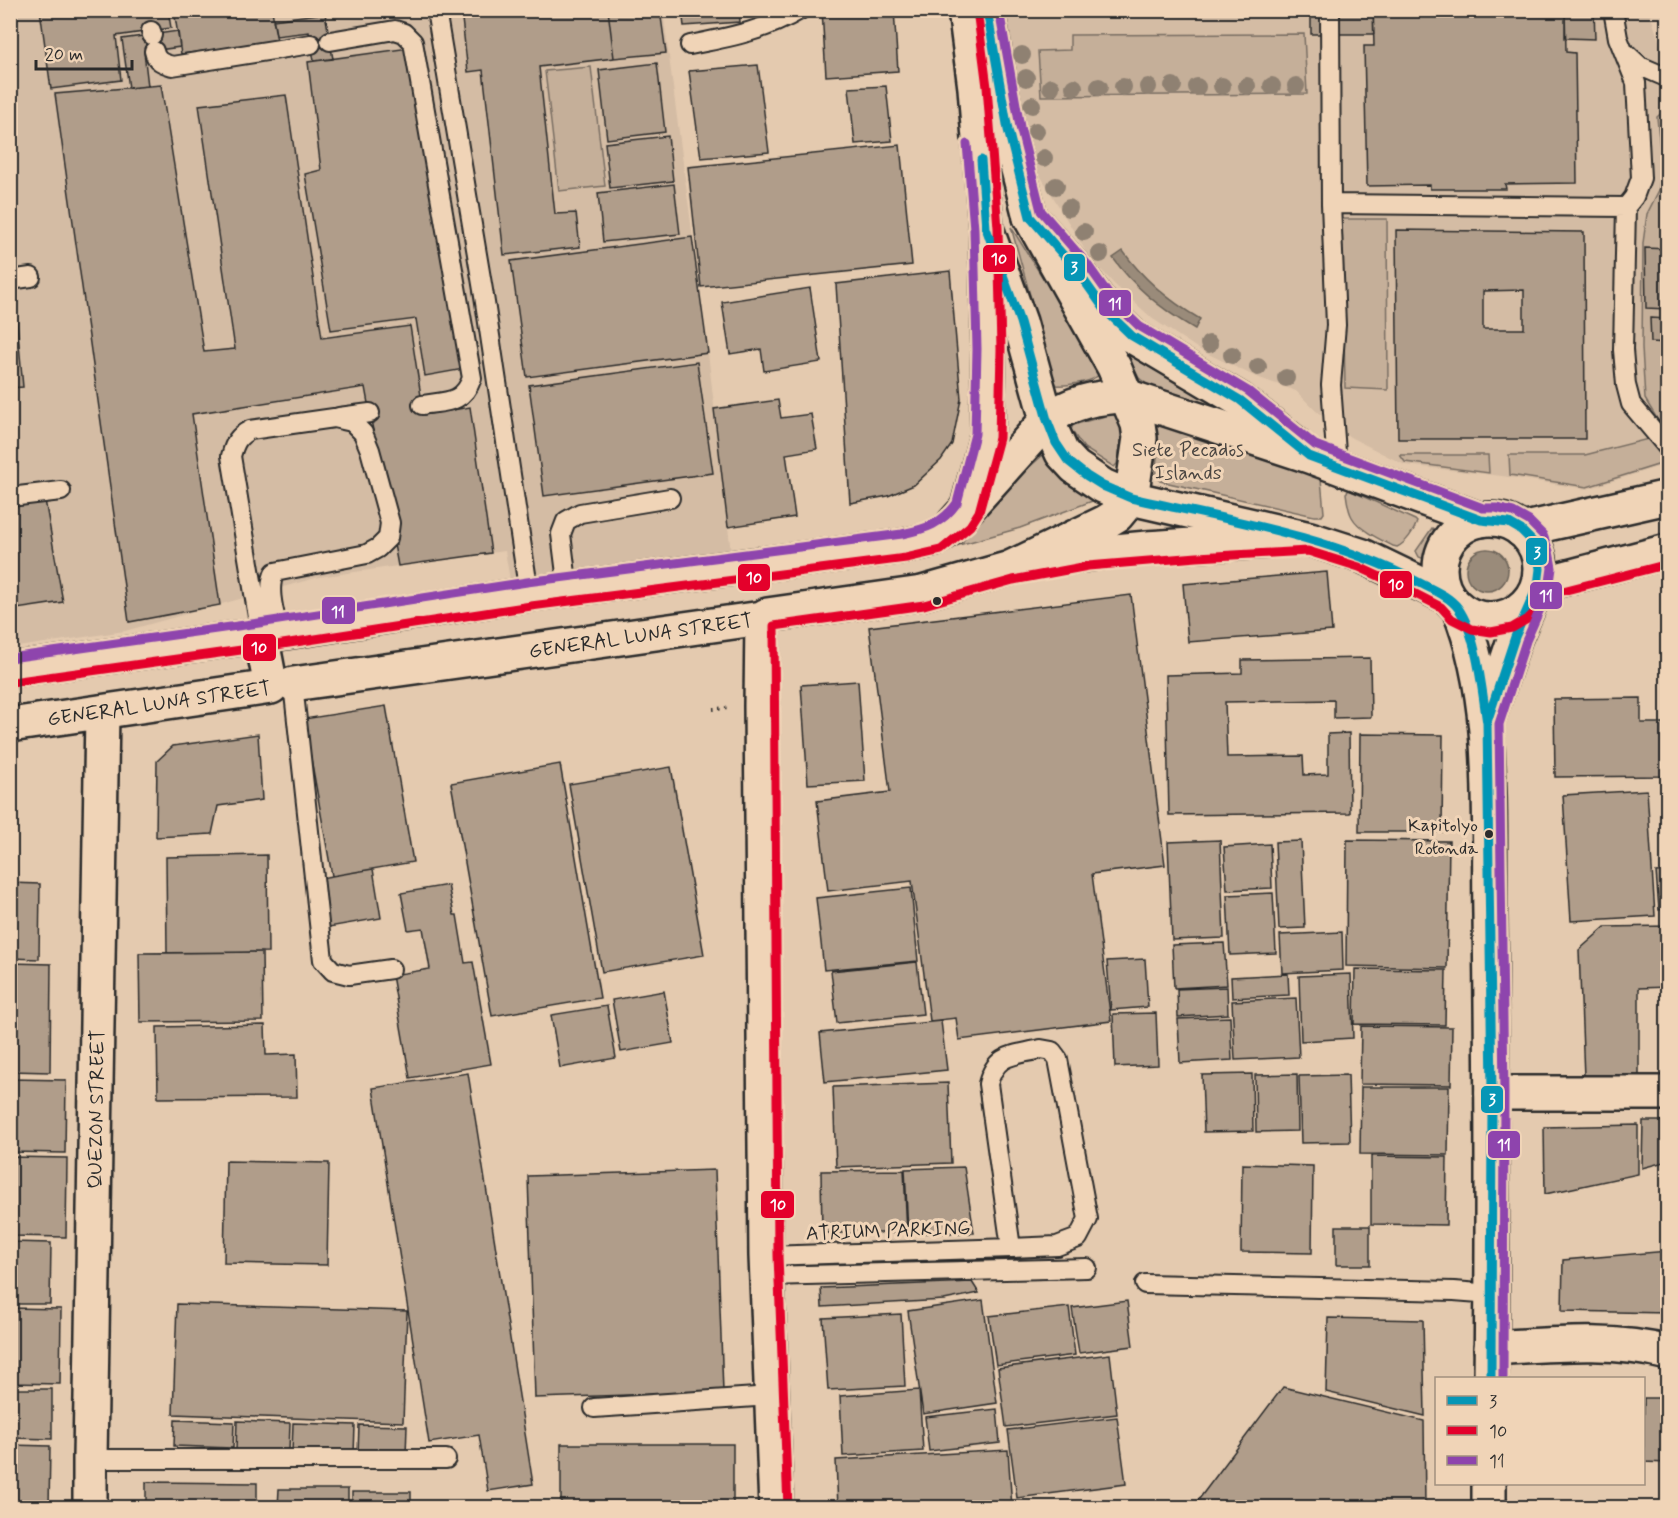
<svg xmlns="http://www.w3.org/2000/svg" width="1678" height="1518" font-family="Mynerve,sans-serif">
	<rect width="100%" height="100%" fill="#e4caaf"/>
	<filter id="ink" filterUnits="userSpaceOnUse"><feTurbulence type="fractalNoise" baseFrequency=".0167" numOctaves="2"/><feDisplacementMap in="SourceGraphic" scale="12" xChannelSelector="R" yChannelSelector="G"/><feConvolveMatrix kernelMatrix="1 2 1 2 8 2 1 2 1" color-interpolation-filters="sRGB"/></filter>
	<g filter="url(#ink)">
		<path fill="#d4bca4" d="M11 11H663L708 353 731 553 511 586 505 551 319 577 125 631 11 648Z
			M1007 11H1649L1668 67 1667 464 1587 489 1502 476 1405 465 1350 437 1316 411 1296 391 1254 376 1200 350 1153 319 1114 284 1088 255 1037 170 1026 135 1010 54Z"/>
		<path fill="#c5af99" stroke="#786d62" stroke-width="1.5" d="M1304 34 1307 94 1041 96 1038 51 1070 50V35Z
			M591 67 605 186 559 191 545 71Z
			M1667 108V431L1662 427 1645 399 1642 348 1643 243 1647 214 1659 190 1661 160 1657 117Z
			M1342 219H1387L1388 390 1345 388Z
			M1011 227 1100 369C1100 373 1100 375 1096 377 1089 382 1066 386 1057 385L1054 381Z
			M1122 348 1221 408 1148 385 1139 378Z
			M1112 414 1118 416 1122 432 1117 464 1114 467 1084 448 1071 430 1073 425Z
			M1158 423 1318 477 1321 479 1324 513 1322 516H1314L1160 481 1155 474 1159 442 1155 429Z
			M1648 439 1667 462 1587 487 1510 475 1509 455H1585Z
			M1043 455H1045L1095 500 1020 528 948 548 1009 485Z
			M1400 455H1488L1489 473 1405 462Z
			M1349 490 1415 520 1417 522C1414 531 1406 543 1397 547L1393 546C1381 540 1359 530 1352 517 1348 510 1347 501 1346 493Z
			M1432 528 1445 535 1430 561 1419 557 1416 551Z"/>
		<path fill="#9a8b7a" stroke="#6e655a" stroke-width="1.5" d="M1123 251C1143 279 1171 302 1200 319L1195 329C1164 311 1134 287 1113 258Z
			M1466 570a21 21 0 1 1 42 0a21 21 0 1 1-42 0Z"/>
		<path fill="#b09d8a" stroke="#2b2b2b" stroke-width="1.5" fill-rule="evenodd" d="M40 10H168L171 28 116 36 121 80 51 89Z
			M174 10H272L277 41 181 54Z
			M461 10H608L614 58 539 67 555 214 576 213 580 247 504 255 483 70 468 72Z
			M608 10H660L666 53 614 58Z
			M682 10H739L740 22 684 26Z
			M822 10H894L898 71 826 76Z
			M1311 10H1373L1374 34H1311Z
			M1565 10 1566 52 1575 53 1577 183 1505 184 1506 189H1430V185L1367 186 1364 46H1374L1373 10Z
			M1565 10H1594L1595 39 1565 38Z
			M325 13 333 59 314 61 309 32 276 36 273 20Z
			M178 31 180 47 144 52 148 86 129 88 122 39Z
			M409 48 464 369 425 376 416 319 331 330 305 174 321 170 308 62Z
			M657 63 665 132 607 139 599 70Z
			M758 65 769 152 701 158 689 71Z
			M161 85 204 352 235 349 199 105 286 95 322 338 410 326 424 415 470 407 491 553 398 566 365 387 192 414 220 605 129 622 55 94Z
			M886 86 892 141 855 144 849 88Z
			M668 136 673 181 610 188 605 143Z
			M900 145 912 265 701 287 688 167Z
			M674 184 680 234 603 242 598 193Z
			M1396 230 1584 232 1585 439H1398ZM1524 290V329H1483V291Z
			M692 237 708 353 527 377 511 261Z
			M1645 248 1668 249V309L1646 308Z
			M950 271 961 399 952 444 941 460 914 485 888 496 850 503 836 284Z
			M810 288 821 362 764 371 761 349 730 354 722 302Z
			M16 311 23 387 10 388V312Z
			M1650 318 1668 319V343L1651 342Z
			M697 362 713 473 544 496 529 385Z
			M778 400 781 418 811 414 817 449 786 454 795 517 728 527 714 409Z
			M45 500 63 602 10 610V504Z
			M1327 572 1332 631 1188 642 1183 584Z
			M1131 595 1165 865 1092 874 1111 1021 959 1040 956 1018 930 1021 912 881 828 891 817 801 890 792 869 627Z
			M1370 658 1371 717 1334 718V700L1225 702 1227 757 1303 756 1304 775 1328 774V734L1349 733 1350 813 1169 815 1166 675 1242 673V660Z
			M858 681 865 781 808 784 801 685Z
			M1641 698V723H1668V776L1555 777 1554 699Z
			M386 706 413 862 332 876 304 719Z
			M258 734 262 800 218 806 212 834 156 837 157 761 173 746Z
			M1360 734 1443 735 1442 832H1359Z
			M560 764 600 998 492 1016 451 783Z
			M671 767 704 955 602 972 569 784Z
			M1647 790 1655 916 1571 921 1563 795Z
			M1220 840 1224 938 1172 940 1168 842Z
			M1347 840 1449 841 1447 968 1346 966Z
			M1301 841 1305 928 1279 929 1275 842Z
			M1270 844 1272 888 1227 890 1224 847Z
			M267 855 268 952 167 953 166 857Z
			M373 869 381 918 329 927 320 878Z
			M1668 871V909L1659 910 1656 872Z
			M10 883 40 884 39 959 10 958Z
			M448 885 454 915H457L465 963 473 962 491 1064 410 1078 392 975 430 969 423 928 408 930 401 893Z
			M911 888 918 961 824 970 816 898Z
			M1273 893 1276 953 1230 955 1227 895Z
			M1668 926V987L1639 988V1077H1584L1579 950 1605 927Z
			M1342 932 1343 970 1282 973 1280 935Z
			M1224 943 1227 985 1174 988 1172 945Z
			M262 952 263 1021 140 1022 139 953Z
			M1145 959 1148 1007 1111 1010 1107 961Z
			M917 962 923 1014 837 1023 831 971Z
			M10 963 51 964 50 1072 10 1071Z
			M1355 969 1446 970 1445 1025 1354 1024Z
			M1288 974 1289 995 1232 998 1231 977Z
			M1351 974 1353 1038 1301 1041 1299 976Z
			M1227 987 1228 1014 1178 1017 1177 989Z
			M664 991 673 1043 621 1052 612 1000Z
			M1296 998 1299 1057 1235 1060 1232 1001Z
			M607 1006 616 1058 560 1068 551 1015Z
			M1156 1013 1158 1065 1115 1067 1113 1014Z
			M1230 1017 1232 1060 1180 1063 1178 1019Z
			M941 1021 947 1070 825 1082 820 1033Z
			M265 1025 266 1055 296 1054 297 1097 158 1098 157 1027Z
			M1361 1026 1452 1027 1451 1085 1360 1084Z
			M468 1073 533 1484 488 1491 479 1435 429 1443 373 1088Z
			M1252 1074 1253 1131 1204 1132 1202 1075Z
			M1297 1074 1298 1131 1256 1132 1255 1075Z
			M1348 1075 1350 1142 1301 1143 1299 1076Z
			M10 1079 66 1080 65 1153 10 1152Z
			M948 1083 951 1163 836 1167 833 1087Z
			M1361 1087H1449L1448 1155 1360 1154Z
			M1643 1121H1668V1161L1642 1168Z
			M1638 1125V1174L1545 1194 1544 1127Z
			M1371 1156 1447 1157 1446 1225 1371 1224Z
			M10 1157 67 1158 66 1237 10 1236Z
			M226 1161 329 1163 327 1265 224 1263Z
			M1242 1164 1313 1166 1312 1253 1241 1252Z
			M964 1167 974 1233H908L905 1169Z
			M715 1170 723 1392 535 1398 528 1176Z
			M904 1170 907 1233H822L821 1171Z
			M1336 1226H1370V1265H1336Z
			M10 1242 51 1243 50 1304H10Z
			M1668 1251V1313L1562 1311 1563 1260Z
			M972 1282 979 1293 944 1300 822 1307 821 1288Z
			M983 1300 997 1403 923 1414 908 1311Z
			M1127 1301 1133 1346 1079 1353 1072 1308Z
			M177 1304 407 1311 403 1422 173 1414Z
			M1069 1307 1075 1355 996 1365 989 1316Z
			M10 1308 61 1309 60 1384 10 1383Z
			M901 1314 905 1386 828 1390 823 1318Z
			M1328 1318 1423 1320 1425 1416 1326 1392Z
			M1110 1354 1117 1414 1006 1427 998 1368Z
			M1283 1387 1424 1421 1425 1508H1208L1196 1503Z
			M10 1389H52V1439L10 1438Z
			M919 1390 923 1451 843 1456 840 1396Z
			M1644 1398H1666L1668 1463 1644 1462Z
			M997 1409 1000 1443 929 1451 925 1417Z
			M1117 1417 1126 1484 1017 1498 1008 1430Z
			M175 1420 234 1422 233 1448 174 1446Z
			M237 1421 290 1423 289 1451 236 1450Z
			M293 1423 355 1425 354 1454 292 1452Z
			M359 1425 407 1426 406 1455 358 1454Z
			M561 1444H733V1508H561Z
			M10 1445 50 1446 49 1508H10Z
			M1008 1450 1012 1508H838L836 1460Z
			M146 1482 257 1483V1508H146Z
			M279 1489H348V1508H278Z
			M352 1492H411V1508H352Z"/>
		<g fill="none" stroke-linecap="round" stroke-linejoin="round">
			<g stroke="#2b2b2b" stroke-width="22">
				<path id="service" d="M436 10 484 296 529 594
					M1330 10 1331 204 1336 325 1331 385 1337 466
					M151 31 152 35
					M330 41 395 30 404 33 413 42 472 378C463 404 446 401 422 405
					M690 45C730 37 764 31 800 10
					M154 51C156 61 162 63 172 66L311 44
					M1626 53 1640 66 1668 78
					M1331 204 1626 207 1634 197 1641 178 1636 83 1618 38 1613 10
					M1626 207 1623 350 1626 385 1631 404 1668 448
					M10 280 31 277
					M339 417 370 413
					M10 497 61 491
					M568 590 561 534 566 521 580 513 670 498
					M261 635 231 456C235 442 238 436 250 430L334 418 352 422 363 433 370 450 390 523 388 538 378 548 367 554 275 572C266 588 275 615 279 633
					M293 684 323 960 333 971 349 975 391 969
					M1041 1049 1052 1051 1058 1059 1088 1219 1078 1238 1057 1246 1011 1248 988 1084C996 1053 1013 1056 1041 1049Z
					M766 1256 1011 1248
					M767 1276 1087 1268
					M1145 1284 1454 1291 1492 1294
					M594 1408 771 1396
					M90 1459H446"/>
			</g>
			<g stroke="#2b2b2b" stroke-width="38">
				<g id="minor">
					<path d="M762 618 761 706 766 1256 776 1508"/>
					<path d="M1492 1093H1668"/>
					<path d="M1491 1348C1548 1345 1612 1338 1668 1353"/>
					<path id="s1" d="M90 1508V1459L102 712"/>
				</g>
			</g>
			<g stroke="#2b2b2b" stroke-width="38">
				<path id="secondary" d="M1459 609C1497 702 1488 816 1490 915 1492 1069 1493 1224 1491 1378
					M1488 718 1515 637 1533 596
					M1489 1508V1484"/>
			</g>
			<g stroke="#2b2b2b" stroke-width="38">
				<path id="primary" d="M965 10 975 88 986 228 1020 322 1047 420 1062 453 1075 467 1103 486 1131 498 1140 438 1138 424 1114 367 1030 217 1008 130 987 10
					M1521 530 1668 497
					M1538 585 1668 551"/>
			</g>
			<g stroke="#2b2b2b" stroke-width="38">
				<g id="trunk">
					<path d="M1030 217 1078 272 1105 310 1132 336 1240 400 1294 443"/>
					<path d="M969 503 987 436 989 349 986 228"/>
					<circle cx="1490" cy="569" r="50"/>
					<path d="M1050 560C1122 547 1195 545 1268 541"/>
					<path d="M279 633 529 594 904 546 935 539 949 529 1047 420C1071 402 1096 397 1126 396L1309 456 1481 520"/>
					<path d="M10 670 261 635 271 687 10 725"/>
					<path id="s2" d="M293 684 762 618 767 615 922 593 1010 568 1104 523 1117 515 1131 498 1310 539 1363 556 1448 597"/>
				</g>
			</g>
			<path stroke="#2b2b2b" stroke-width="4" stroke-dasharray="1.5 4.5" stroke-linecap="butt" d="M1043 10V15
				M713 709 730 708"/>
			<use href="#service" stroke="#f0d4b7" stroke-width="18"/>
			<use href="#minor" stroke="#f0d4b7" stroke-width="33"/>
			<use href="#secondary" stroke="#f0d4b7" stroke-width="33"/>
			<use href="#primary" stroke="#f0d4b7" stroke-width="33"/>
			<use href="#trunk" stroke="#f0d4b7" stroke-width="33"/>
			<g stroke="#f0d4b7" stroke-width="14">
				<path id="bus-1" d="M987 10 1008 130 1030 217 1078 272 1105 310 1132 336 1240 400 1309 456 1481 520 1509 523 1521 530 1532 541 1538 555 1540 569 1538 585 1515 637 1487 722 1492 1093 1491 1378
					M981 160 986 228 1020 322 1047 420 1056 443 1068 461 1087 476 1103 486 1131 498C1229 520 1330 536 1420 583 1433 590 1449 596 1458 608 1477 634 1482 691 1487 723"/>
			</g>
			<g stroke="#f0d4b7" stroke-width="14">
				<path id="bus-2" d="M12 682 263 647 531 606 906 558 941 550 970 526 979 512 999 438 1001 349 998 228 987 87 977 10
					M788 1508 778 1256 774 626 924 605 1013 580 1088 566 1197 557 1308 551 1359 567 1402 587 1441 607 1452 619 1472 629 1491 632 1512 628 1529 618 1543 603 1547 595 1668 564"/>
			</g>
			<g stroke="#f0d4b7" stroke-width="14">
				<path id="bus-3" d="M999 10 1020 127 1041 211 1087 264 1114 302 1139 326 1248 391 1315 445 1483 508H1496L1513 512 1529 521 1543 535 1549 551 1552 568 1549 589 1526 641 1499 724 1504 1093 1503 1378
					M10 658 259 623 527 582 902 534C926 529 942 524 957 503L975 434 977 349 974 229 967 144"/>
			</g>
			<use href="#bus-1" stroke="#0696b6" stroke-width="9"/>
			<use href="#bus-2" stroke="#e4002b" stroke-width="9"/>
			<use href="#bus-3" stroke="#8e44ad" stroke-width="9"/>
		</g>
		<g fill="#8f8172">
			<circle cx="1022" cy="55" r="9"/>
			<circle cx="1026" cy="78" r="9"/>
			<circle cx="1173" cy="86" r="9"/>
			<circle cx="1222" cy="86" r="9"/>
			<circle cx="1247" cy="86" r="9"/>
			<circle cx="1272" cy="86" r="9"/>
			<circle cx="1296" cy="86" r="9"/>
			<circle cx="1051" cy="87" r="9"/>
			<circle cx="1074" cy="87" r="9"/>
			<circle cx="1099" cy="87" r="9"/>
			<circle cx="1123" cy="87" r="9"/>
			<circle cx="1148" cy="87" r="9"/>
			<circle cx="1197" cy="87" r="9"/>
			<circle cx="1032" cy="105" r="9"/>
			<circle cx="1036" cy="131" r="9"/>
			<circle cx="1044" cy="158" r="9"/>
			<circle cx="1056" cy="186" r="9"/>
			<circle cx="1069" cy="208" r="9"/>
			<circle cx="1084" cy="232" r="9"/>
			<circle cx="1100" cy="254" r="9"/>
			<circle cx="1209" cy="344" r="9"/>
			<circle cx="1232" cy="355" r="9"/>
			<circle cx="1258" cy="367" r="9"/>
			<circle cx="1286" cy="378" r="9"/>
		</g>
	</g>
	<g fill="#2b2b2b" stroke="#f0d4b7" stroke-width="2">
		<circle cx="937" cy="601" r="5"/>
		<circle cx="1489" cy="834" r="5"/>
	</g>
	<g text-anchor="middle" stroke-width="6" stroke-linejoin="round" paint-order="stroke">
		<g font-size="18" fill="#2b2b2b" stroke="#f0d4b7" text-anchor="end">
			<text x="1478" y="831">Kapitolyo<tspan x="1478" dy="23">Rotonda</tspan></text>
		</g>
		<g font-size="20" fill="#4a4541" stroke="#f0d4b7">
			<text x="1188" y="456">Siete Pecados<tspan x="1188" dy="23">Islands</tspan></text>
		</g>
		<g font-size="20" fill="#2b2b2b" stroke="#f0d4b7">
			<text dy="7" stroke="none"><textPath href="#s2" startOffset="351">GENERAL LUNA STREET</textPath></text>
			<text transform="translate(159 703) rotate(-8)" y="7">GENERAL LUNA STREET</text>
			<text dy="7" stroke="none"><textPath href="#s1" startOffset="399">QUEZON STREET</textPath></text>
			<text transform="translate(888 1230) rotate(-2)" y="7">ATRIUM PARKING</text>
		</g>
	</g>
	<g stroke="#f0d4b7" stroke-width="2">
		<rect x="982" y="244" width="34" height="29" rx="6" fill="#e4002b"/>
		<rect x="1063" y="253" width="23" height="29" rx="6" fill="#0696b6"/>
		<rect x="1098" y="289" width="34" height="28" rx="6" fill="#8e44ad"/>
		<rect x="1525" y="537" width="23" height="29" rx="6" fill="#0696b6"/>
		<rect x="737" y="563" width="34" height="29" rx="6" fill="#e4002b"/>
		<rect x="1379" y="570" width="34" height="29" rx="6" fill="#e4002b"/>
		<rect x="1529" y="581" width="34" height="29" rx="6" fill="#8e44ad"/>
		<rect x="321" y="596" width="35" height="29" rx="6" fill="#8e44ad"/>
		<rect x="242" y="633" width="35" height="29" rx="6" fill="#e4002b"/>
		<rect x="1480" y="1085" width="24" height="29" rx="6" fill="#0696b6"/>
		<rect x="1487" y="1130" width="34" height="29" rx="6" fill="#8e44ad"/>
		<rect x="760" y="1190" width="35" height="29" rx="6" fill="#e4002b"/>
	</g>
	<g font-size="16" text-anchor="middle" font-weight="bold" fill="#fff">
		<text x="999" y="264">10</text>
		<text x="1074" y="273">3</text>
		<text x="1115" y="309">11</text>
		<text x="1537" y="558">3</text>
		<text x="754" y="583">10</text>
		<text x="1396" y="590">10</text>
		<text x="1546" y="601">11</text>
		<text x="338" y="617">11</text>
		<text x="259" y="653">10</text>
		<text x="1492" y="1105">3</text>
		<text x="1504" y="1150">11</text>
		<text x="778" y="1210">10</text>
	</g>
	<rect width="1678" height="1518" fill="none" stroke="#f0d4b7" stroke-width="36"/>
	<rect x="18" y="18" width="1642" height="1482" fill="none" stroke="#2b2b2b" stroke-width="2" filter="url(#ink)"/>
	<rect x="1435" y="1377" width="210" height="108" fill="#f0d4b7" stroke="#a1907f" stroke-width="1.5"/>
	<rect x="1447" y="1396" width="30" height="9" fill="#0696b6" stroke="#a1907f" stroke-width="1.5"/>
	<text x="1489" y="1407" font-size="18" fill="#2b2b2b">3</text>
	<rect x="1447" y="1426" width="30" height="9" fill="#e4002b" stroke="#a1907f" stroke-width="1.5"/>
	<text x="1489" y="1437" font-size="18" fill="#2b2b2b">10</text>
	<rect x="1447" y="1456" width="30" height="9" fill="#8e44ad" stroke="#a1907f" stroke-width="1.5"/>
	<text x="1489" y="1467" font-size="18" fill="#2b2b2b">11</text>
	<path d="M36 60v9h96v-9" fill="none" stroke="#2b2b2b" stroke-width="3"/>
	<text x="45" y="60" font-size="18" fill="#2b2b2b" stroke="#f0d4b7" stroke-width="4.5" paint-order="stroke">20 m</text>
</svg>
